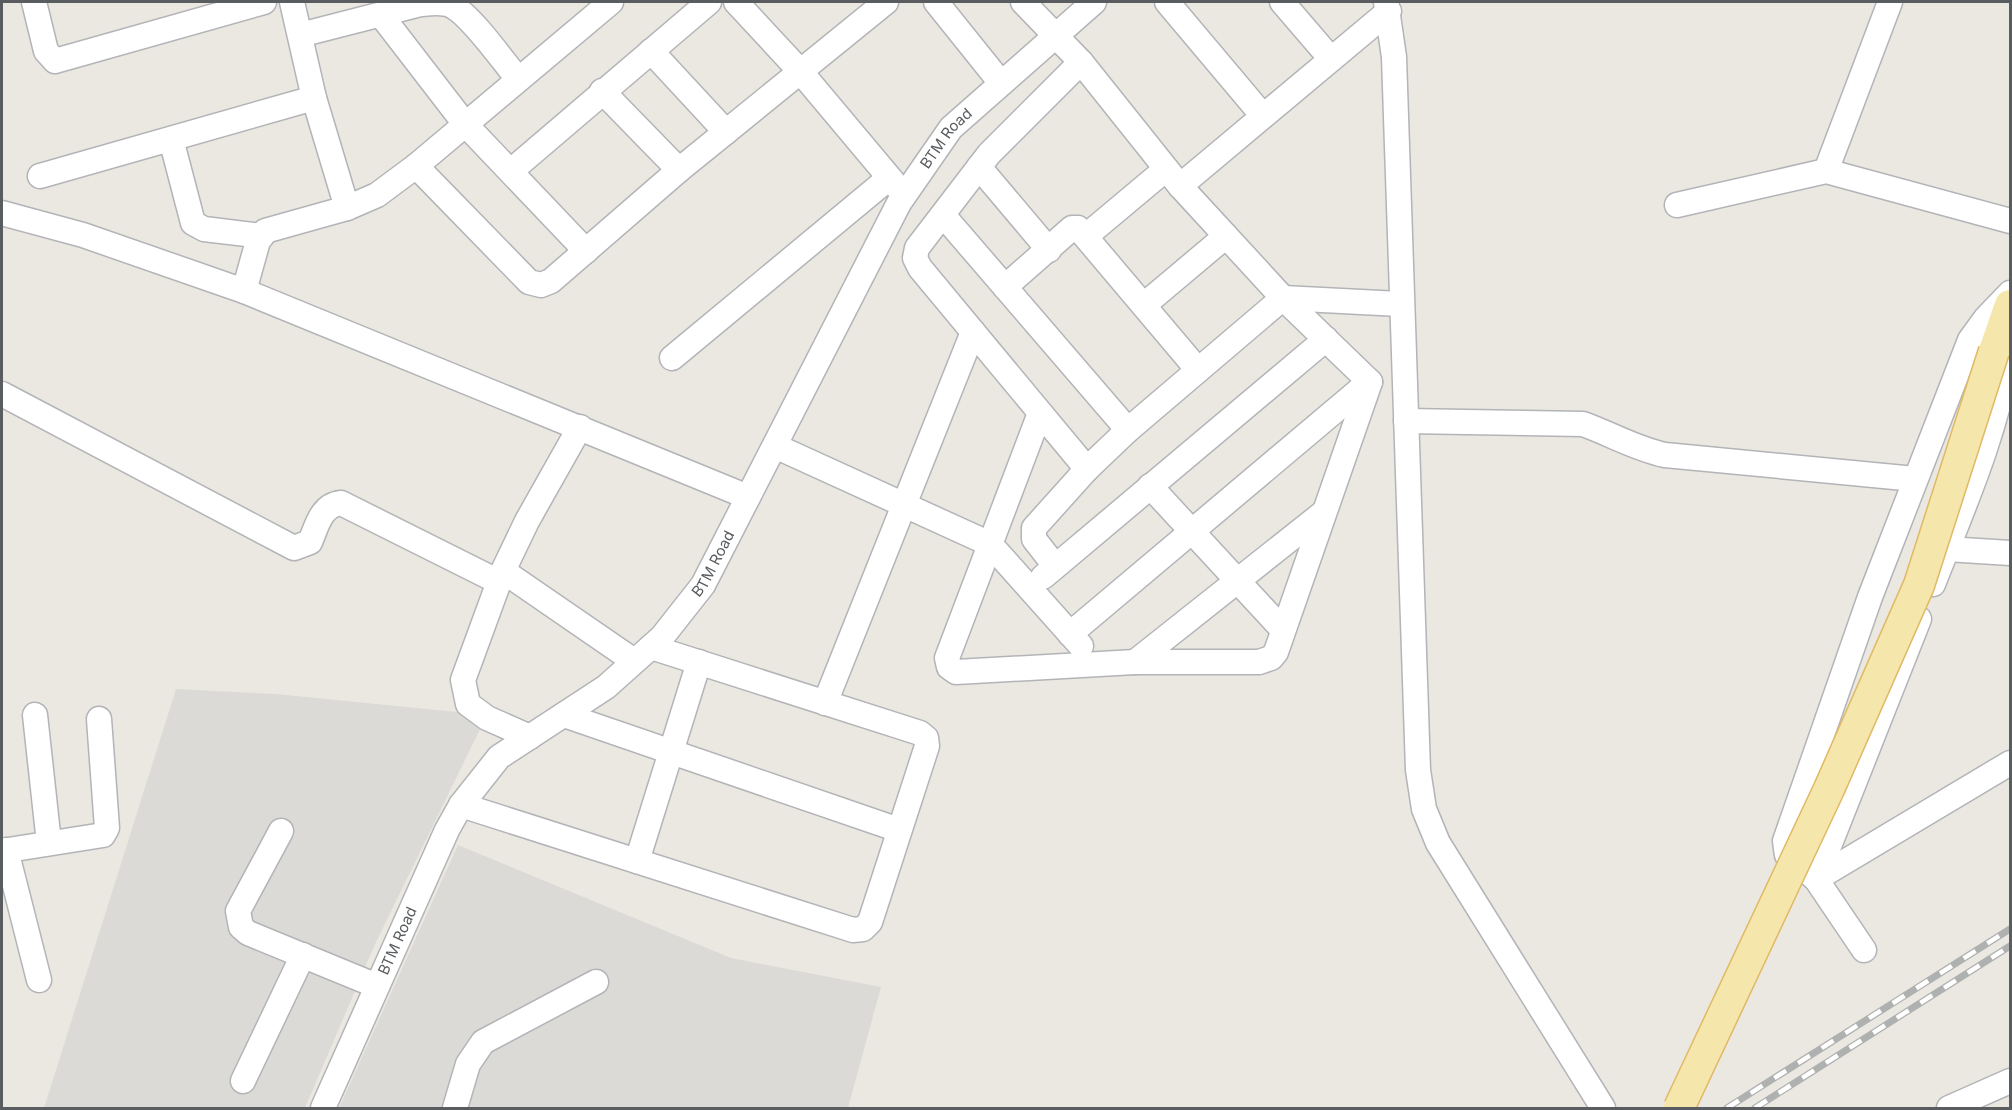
<svg xmlns="http://www.w3.org/2000/svg" width="2012" height="1110" font-family="Inter,sans-serif">
	<rect width="100%" height="100%" fill="#ebe8e1"/>
	<path fill="#dcdad6" d="M176 689 276 694 487 715 376 942 305 1108H44Z
		M458 845 731 958 881 987 848 1108H339Z"/>
	<g fill="none" stroke-linecap="round" stroke-linejoin="round">
		<g stroke="#b2b4b7" stroke-width="27">
			<g id="minor">
				<path d="M34 2 46 51 55 61 264 2"/>
				<path d="M292 2 314 98 347 208"/>
				<path d="M736 2 800 71 899 189"/>
				<path d="M936 2 1001 83"/>
				<path d="M1023 2 1081 62 1180 186 1283 298 1370 382"/>
				<path d="M1167 2 1263 116"/>
				<path d="M1282 2 1331 59"/>
				<path d="M1386 2 1394 57 1418 770 1424 809 1438 843 1603 1108"/>
				<path d="M381 15 465 124 586 251"/>
				<path d="M300 35 421 4C432 3 445 1 454 7 473 18 503 61 518 79"/>
				<path d="M651 51 726 132"/>
				<path d="M1081 62 989 154 917 248 915 258 920 268 1087 469"/>
				<path d="M602 91 679 170"/>
				<path d="M171 139 193 223 204 229 262 236"/>
				<path d="M416 166 529 282 541 285 551 281 679 170 886 2"/>
				<path d="M979 167 1049 250"/>
				<path d="M512 170 709 2"/>
				<path d="M1826 171 1890 2"/>
				<path d="M40 176 314 98"/>
				<path d="M1180 186 1389 11"/>
				<path d="M1677 205 1826 171 2010 221"/>
				<path d="M2 213 83 235 244 291 748 497"/>
				<path d="M943 215 1128 430"/>
				<path d="M1086 236 1166 169"/>
				<path d="M1005 287 1072 228H1078L1198 370"/>
				<path d="M244 291 258 241 265 231 347 208 377 195 416 166 611 2"/>
				<path d="M1144 305 1226 236"/>
				<path d="M672 358 889 178"/>
				<path d="M2 394 294 548 310 542C317 526 321 505 341 503L499 582"/>
				<path d="M1040 413 947 658 949 667 956 672 1135 662H1259L1271 658 1276 652 1370 382"/>
				<path d="M1406 421 1583 424C1611 434 1636 449 1665 455L1915 479"/>
				<path d="M775 446 990 544 1081 646"/>
				<path d="M1150 486 1282 629"/>
				<path d="M1947 549 2010 553"/>
				<path d="M1055 566 1034 539V528L1087 469 1128 430 1283 298 1400 304"/>
				<path d="M503 571 634 661"/>
				<path d="M1043 577 1326 339"/>
				<path d="M1933 584C1963 508 1998 430 2010 348"/>
				<path d="M1919 619 1816 879 1787 855 1785 841 1870 597 1970 340 1986 318 2010 293"/>
				<path d="M1070 634 1369 382"/>
				<path d="M1135 662 1323 513"/>
				<path d="M825 703 973 332"/>
				<path d="M35 715 49 843"/>
				<path d="M564 715 899 830"/>
				<path d="M530 737 487 718 468 704 463 680 503 571 527 521 580 427"/>
				<path d="M461 805 853 930 863 929 870 922 927 746 926 738 920 733 651 647"/>
				<path d="M281 831 238 911 241 927 248 933 377 986"/>
				<path d="M6 850 39 980"/>
				<path d="M2 851 103 835 107 828 99 719"/>
				<path d="M637 861 699 662"/>
				<path d="M1864 950 1816 879 2010 763"/>
				<path d="M243 1081 303 955"/>
				<path id="s1" d="M323 1108 447 830 461 805 499 757 606 687 662 637 703 585 899 203 951 128 1094 2"/>
				<path d="M455 1108 468 1064 483 1042 596 982"/>
				<path d="M1949 1108 2010 1081"/>
			</g>
		</g>
		<g stroke="#e0b964" stroke-width="33">
			<path id="major" d="M1994 351 2010 305"/>
		</g>
		<use href="#minor" stroke="#fff" stroke-width="24"/>
		<use href="#major" stroke="#f5e6ac" stroke-width="30"/>
		<g stroke="#afb0b0" stroke-width="7">
			<path id="rail" d="M1727 1108 2010 929
				M1755 1108 2010 946"/>
		</g>
		<use href="#rail" stroke="#fff" stroke-width="4.5" stroke-dasharray="14" stroke-linecap="butt"/>
		<g stroke="#e0b964" stroke-width="33" stroke-linecap="butt">
			<path id="major-bridge" d="M1679 1108 1829 789 1919 585 1994 351"/>
		</g>
		<use href="#major-bridge" stroke="#f5e6ac" stroke-width="30"/>
	</g>
	<g text-anchor="middle" stroke-width="4.5" stroke-linejoin="round" paint-order="stroke">
		<g font-size="15" fill="#5a5d60" stroke="#fff">
			<text dy="5" stroke="none"><textPath href="#s1" startOffset="1173">BTM Road</textPath></text>
			<text dy="5" stroke="none"><textPath href="#s1" startOffset="687">BTM Road</textPath></text>
			<text dy="5" stroke="none"><textPath href="#s1" startOffset="183">BTM Road</textPath></text>
		</g>
	</g>
	<rect width="2012" height="1110" fill="none" stroke="#5a5d60" stroke-width="6"/>
</svg>
